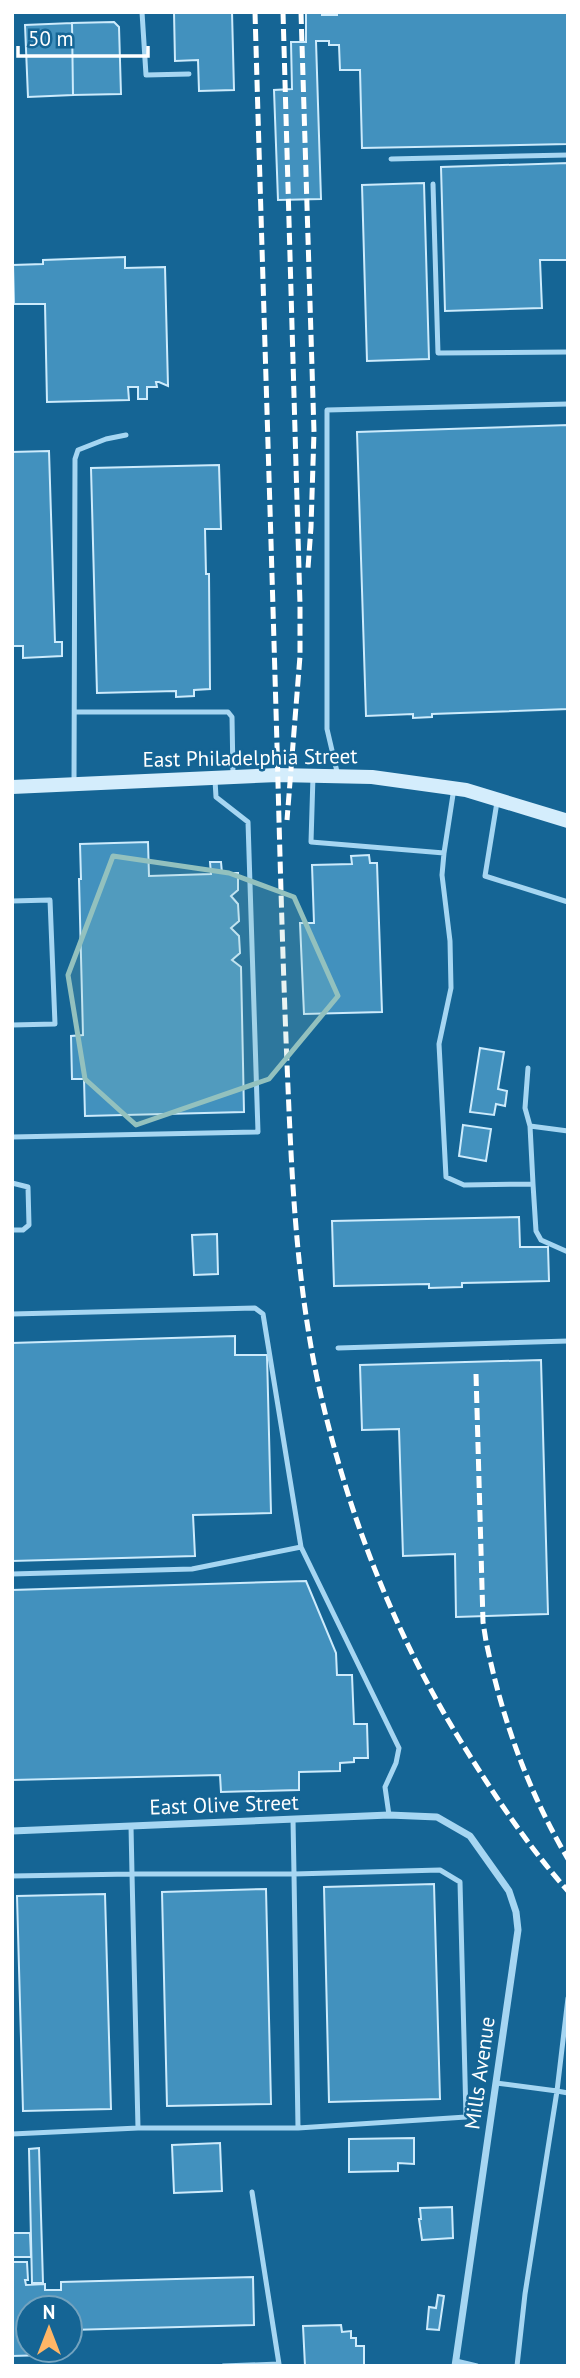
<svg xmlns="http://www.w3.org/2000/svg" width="580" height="2378" font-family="'PT Sans',sans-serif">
	<rect width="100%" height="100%" fill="#156595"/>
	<path fill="#4291be" stroke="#cdebfc" stroke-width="2" d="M174 12H232L234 90 199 91 198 60 175 61Z
		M306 12H322V15H337V12H568V144L362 148 360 70H340L339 45H329V41H316L321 199 278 200 274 90 292 89 291 42H306Z
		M114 22 119 27 121 94 73 95 72 23Z
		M72 23 73 95 28 97 25 25Z
		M568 163V260H540L542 308 445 311 441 167Z
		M424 183 429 359 367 361 362 185Z
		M125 257V268L165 267 168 386 159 382H156L157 387H147V399H138V387H128L129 400 47 402 45 304H14L13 265 43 264V260Z
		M568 425V709L432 714V717L413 718V714L366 716 357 432Z
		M49 451 55 642H62V656L23 658V646H12V452Z
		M219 465 221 529H205L206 574H209L210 689 194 690V696L176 697V691L97 693 91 468Z
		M148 842 149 876 211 874 210 862H221L222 873H238V890L231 896 238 904 239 921 231 928 239 936 240 953 232 960 241 967 244 1112 85 1116 84 1079H72L71 1036 83 1035 79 879H81L80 844Z
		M369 855 370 863H377L382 1012 304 1014 300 923H314L312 865 352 864 351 856Z
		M480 1048 504 1052 498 1089 507 1091 505 1106 496 1104 494 1115 470 1112Z
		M463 1125 491 1129 486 1161 459 1156Z
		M519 1217 520 1247H548L549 1281 462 1283V1287L429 1288V1284L334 1286 332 1221Z
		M217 1234 218 1274 194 1275 192 1235Z
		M235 1336V1355H267L271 1513 193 1515 195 1556 12 1561V1343Z
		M541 1360 548 1614 456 1617 455 1554 403 1556 399 1429 362 1430 360 1365Z
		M306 1581 336 1653 337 1675H352L354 1724H367L368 1758H354V1762L340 1763V1771L299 1772V1790L221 1792 220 1775 12 1780V1590Z
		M434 1884 440 2099 329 2102 324 1887Z
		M266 1889 271 2104 167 2106 162 1892Z
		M105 1894 111 2109 23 2111 17 1896Z
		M414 2138V2164L398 2163V2171L349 2172V2139Z
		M220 2143 222 2191 174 2193 172 2145Z
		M39 2148 43 2283H32L29 2149Z
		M452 2207 453 2238 422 2240 419 2219H421L420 2208Z
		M13 2233H30L31 2257H13Z
		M12 2262H27L28 2280H25L26 2285 45 2284V2290H61V2282L253 2277 254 2325 70 2330V2308H28V2350H46L47 2355 12 2356Z
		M438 2295 444 2296 439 2330 427 2329 429 2307 436 2308Z
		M341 2325 342 2332 351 2331V2338H356V2346H364V2366H305L303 2326Z"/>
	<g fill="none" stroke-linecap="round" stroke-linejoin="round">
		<path stroke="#a6d6f2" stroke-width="5" d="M142 12 146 75 189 74
			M391 159 568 155
			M433 184 438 353 568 352
			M75 712H228L232 717 233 775
			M313 776 311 842 444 853 454 788
			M338 776 327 729V410L568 404
			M74 784 75 459 78 450 106 439 126 435
			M497 802 485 876 568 902
			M444 853 442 875 450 941 451 988 439 1044 446 1177 464 1185 533 1184 530 1126 525 1108 528 1068
			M12 901 50 900 55 1024 12 1025
			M530 1126 568 1131
			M12 1137 258 1132 248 822 216 797 215 780
			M12 1183 28 1187 29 1225 23 1230H12
			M533 1184 536 1231 541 1240 568 1252
			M12 1314 255 1308 263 1314 301 1547 399 1748 396 1763 385 1787 389 1815
			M338 1348 568 1341
			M12 1574 192 1569 301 1547
			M12 1876 132 1874 131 1826
			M496 2083 557 2091 568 1998
			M138 2128H298L466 2117 460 1882 440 1870 294 1874 293 1819
			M12 2134 138 2128 132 1874H294L298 2128
			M456 2361 477 2366
			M223 2366 279 2364 252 2192
			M517 2366 525 2294 557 2091 568 2093"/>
		<path stroke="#a6d6f2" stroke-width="7" d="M12 1831 389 1815 437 1817 470 1836 509 1891 516 1912 518 1930 455 2366"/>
		<path stroke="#d4edfc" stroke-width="14" d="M12 787 278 775 372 777 466 790 568 821"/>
		<path stroke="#fff" stroke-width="5" stroke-dasharray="12 5" stroke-linecap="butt" d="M255 12C262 256 270 501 277 745 280 859 283 973 288 1087 292 1184 297 1282 317 1378 345 1506 391 1628 460 1740 493 1793 526 1844 568 1891
			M283 12 300 605V656L287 820
			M301 12 314 432 311 527 308 568
			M476 1374 483 1622 486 1641C502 1719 528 1791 568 1859"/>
	</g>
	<path fill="#93c1be" fill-opacity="0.2" stroke="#93c1be" stroke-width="5" stroke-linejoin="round" d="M113 856 229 873 294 897 338 996 269 1079 136 1125 85 1079 68 975Z"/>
	<g text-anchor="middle" stroke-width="5" stroke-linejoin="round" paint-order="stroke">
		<g font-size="21" fill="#fff" stroke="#156595">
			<text transform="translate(250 758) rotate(-1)" y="7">East Philadelphia Street</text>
			<text transform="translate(224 1805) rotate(-2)" y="7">East Olive Street</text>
			<text transform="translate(480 2073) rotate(-82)" y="7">Mills Avenue</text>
		</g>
	</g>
	<rect width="580" height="2378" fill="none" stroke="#ffffff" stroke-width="28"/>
	<g transform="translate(49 2329)"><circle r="33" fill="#156595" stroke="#73a3bf" stroke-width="2"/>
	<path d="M0-5L12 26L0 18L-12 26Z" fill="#ffb666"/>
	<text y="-10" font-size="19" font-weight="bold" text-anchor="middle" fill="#ffffff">N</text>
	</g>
	<path d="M18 46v10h130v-10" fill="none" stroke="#ffffff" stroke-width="3.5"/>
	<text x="28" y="46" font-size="21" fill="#ffffff" stroke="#156595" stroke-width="5" paint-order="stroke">50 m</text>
</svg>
